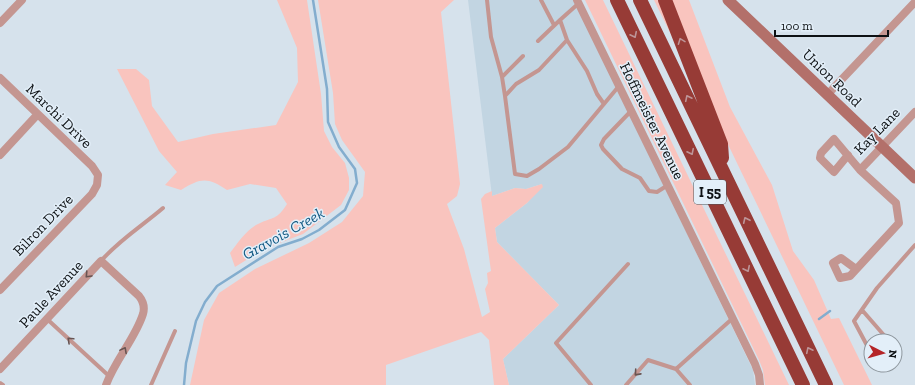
<svg xmlns="http://www.w3.org/2000/svg" width="915" height="385" font-family="'Zilla Slab',serif">
	<rect width="100%" height="100%" fill="#d6e2ec"/>
	<path fill="#c2d5e2" d="M468 0H574L753 370 755 385H509L503 359 559 305 497 242 495 228 527 203 542 184 526 189 515 188 492 196Z"/>
	<path fill="#f9c4be" d="M277 0H307L321 94 324 131 332 147 345 163 349 178V190L341 205 303 234 264 249 235 267 230 253C238 243 246 230 258 224 274 216 276 221 287 204L276 188 250 184 227 190C207 177 201 178 181 190L165 185 177 172 159 151 117 69H136L149 80 152 106 178 142 213 134 276 125 298 82 297 48Z
		M318 0H454L441 12 460 184 457 196 447 204 464 249 482 317 490 312 485 289 488 283 487 273 491 271 481 199 485 194 492 191V196L515 188 526 189 542 184 543 187 527 203 495 228 497 242 559 305 503 359 509 385H494L489 340 481 332 386 365V385H190L204 320 219 293 255 269 309 243 342 222 363 196 365 172 342 140 335 124 333 93Z
		M585 0H603L789 385H765L763 370 759 360Z
		M654 0H660L678 49Z
		M672 0H689L730 107 772 185 793 251 814 280 831 319 839 318 872 385H844L723 134Z"/>
	<g fill="none" stroke-linecap="round" stroke-linejoin="round">
		<path stroke="#83adce" stroke-width="2.5" d="M819 319 830 311
			M184 385 186 363 196 321 205 302 217 286 278 247 302 239 319 230 345 210 357 183 355 169 339 147 328 122 327 89 313 0"/>
		<path stroke="#c49691" stroke-width="4" d="M487 0 491 37 502 77
			M541 0 554 25
			M567 40 560 20 579 3
			M538 41 560 20
			M505 96 502 77 523 56
			M604 104 597 94 587 71 567 40 539 70 516 84 505 96 515 174 527 176 539 169 568 147 619 86
			M631 111 604 139 601 145 603 149 622 169 640 178 649 191 657 192 668 185
			M101 261C119 240 142 226 163 208
			M862 310 889 341
			M47 319 109 376
			M871 353 854 321 877 288 915 245
			M0 383 3 385
			M151 385 175 331
			M591 385 556 343 628 264
			M626 385 648 360 676 369
			M690 385 676 369 733 318"/>
		<path stroke="#c49691" stroke-width="8" d="M577 0 755 364 759 375 760 385
			M0 23 22 0
			M0 78 92 166 98 175 97 185 92 194 0 290
			M827 95 915 2
			M0 155 37 115
			M848 155 834 172 820 158 821 153 834 139 860 170 896 203 899 223 850 276 840 278 833 263 841 258 856 269
			M860 170 915 112
			M0 369 101 261 139 296C143 301 145 307 143 314 135 339 115 360 106 385"/>
		<path stroke="#b3706a" stroke-width="11" d="M728 0 915 178"/>
		<path stroke="#973b36" stroke-width="14" d="M617 0 803 385
			M640 0 826 385
			M665 0 721 144 722 158"/>
	</g>
	<defs><path id="oneway-chevron" d="M-2-3.5L2.5 0L-2 3.5" fill="none" stroke-width="1.6" stroke-linecap="round" stroke-linejoin="round"/></defs>
	<g stroke="#bd9598">
		<use href="#oneway-chevron" transform="translate(634 35) rotate(64)"/>
		<use href="#oneway-chevron" transform="translate(681 41) rotate(-111)"/>
		<use href="#oneway-chevron" transform="translate(688 98) rotate(-116)"/>
		<use href="#oneway-chevron" transform="translate(691 152) rotate(64)"/>
		<use href="#oneway-chevron" transform="translate(746 220) rotate(-115)"/>
		<use href="#oneway-chevron" transform="translate(747 269) rotate(64)"/>
		<use href="#oneway-chevron" transform="translate(809 350) rotate(-116)"/>
	</g>
	<g stroke="#685452">
		<use href="#oneway-chevron" transform="translate(88 275) rotate(133)"/>
		<use href="#oneway-chevron" transform="translate(70 340) rotate(-137)"/>
		<use href="#oneway-chevron" transform="translate(124 350) rotate(-62)"/>
		<use href="#oneway-chevron" transform="translate(637 373) rotate(132)"/>
	</g>
	<g text-anchor="middle" stroke-width="3" stroke-linejoin="round" paint-order="stroke">
		<rect fill="#e3eff9" stroke="#4d5459" stroke-width="1" x="694" y="180" width="32" height="24" rx="3"/>
		<g font-size="14" font-weight="bold" fill="#0d1114">
			<text x="710" y="197">I 55</text>
		</g>
		<g font-size="15" fill="#0d1114" stroke="#e3eff9">
			<text transform="translate(832 78) rotate(44)" y="5">Union Road</text>
			<text transform="translate(59 116) rotate(44)" y="5">Marchi Drive</text>
			<text transform="translate(652 121) rotate(64)" y="5">Hoffmeister Avenue</text>
			<text transform="translate(877 131) rotate(-46)" y="5">Kay Lane</text>
			<text transform="translate(43 225) rotate(-46)" y="5">Bilron Drive</text>
			<text transform="translate(51 294) rotate(-47)" y="5">Paule Avenue</text>
		</g>
		<g font-size="16" font-style="italic" fill="#135983" stroke="#e3eff9">
			<text transform="translate(283 233) rotate(-29)" y="6">Gravois Creek</text>
		</g>
	</g>
	<g transform="translate(883 353) rotate(96)"><circle r="19" fill="#e3eff9" stroke="#8d969d"/>
	<path d="M0-3L7 15L0 10L-7 15Z" fill="#b52528"/>
	<text y="-6" font-size="11" font-weight="bold" text-anchor="middle" fill="#0d1114">N</text>
	</g>
	<path d="M775 30v6h113v-6" fill="none" stroke="#0d1114" stroke-width="2"/>
	<text x="781" y="30" font-size="12" fill="#0d1114" stroke="#e3eff9" stroke-width="3" paint-order="stroke">100 m</text>
</svg>
